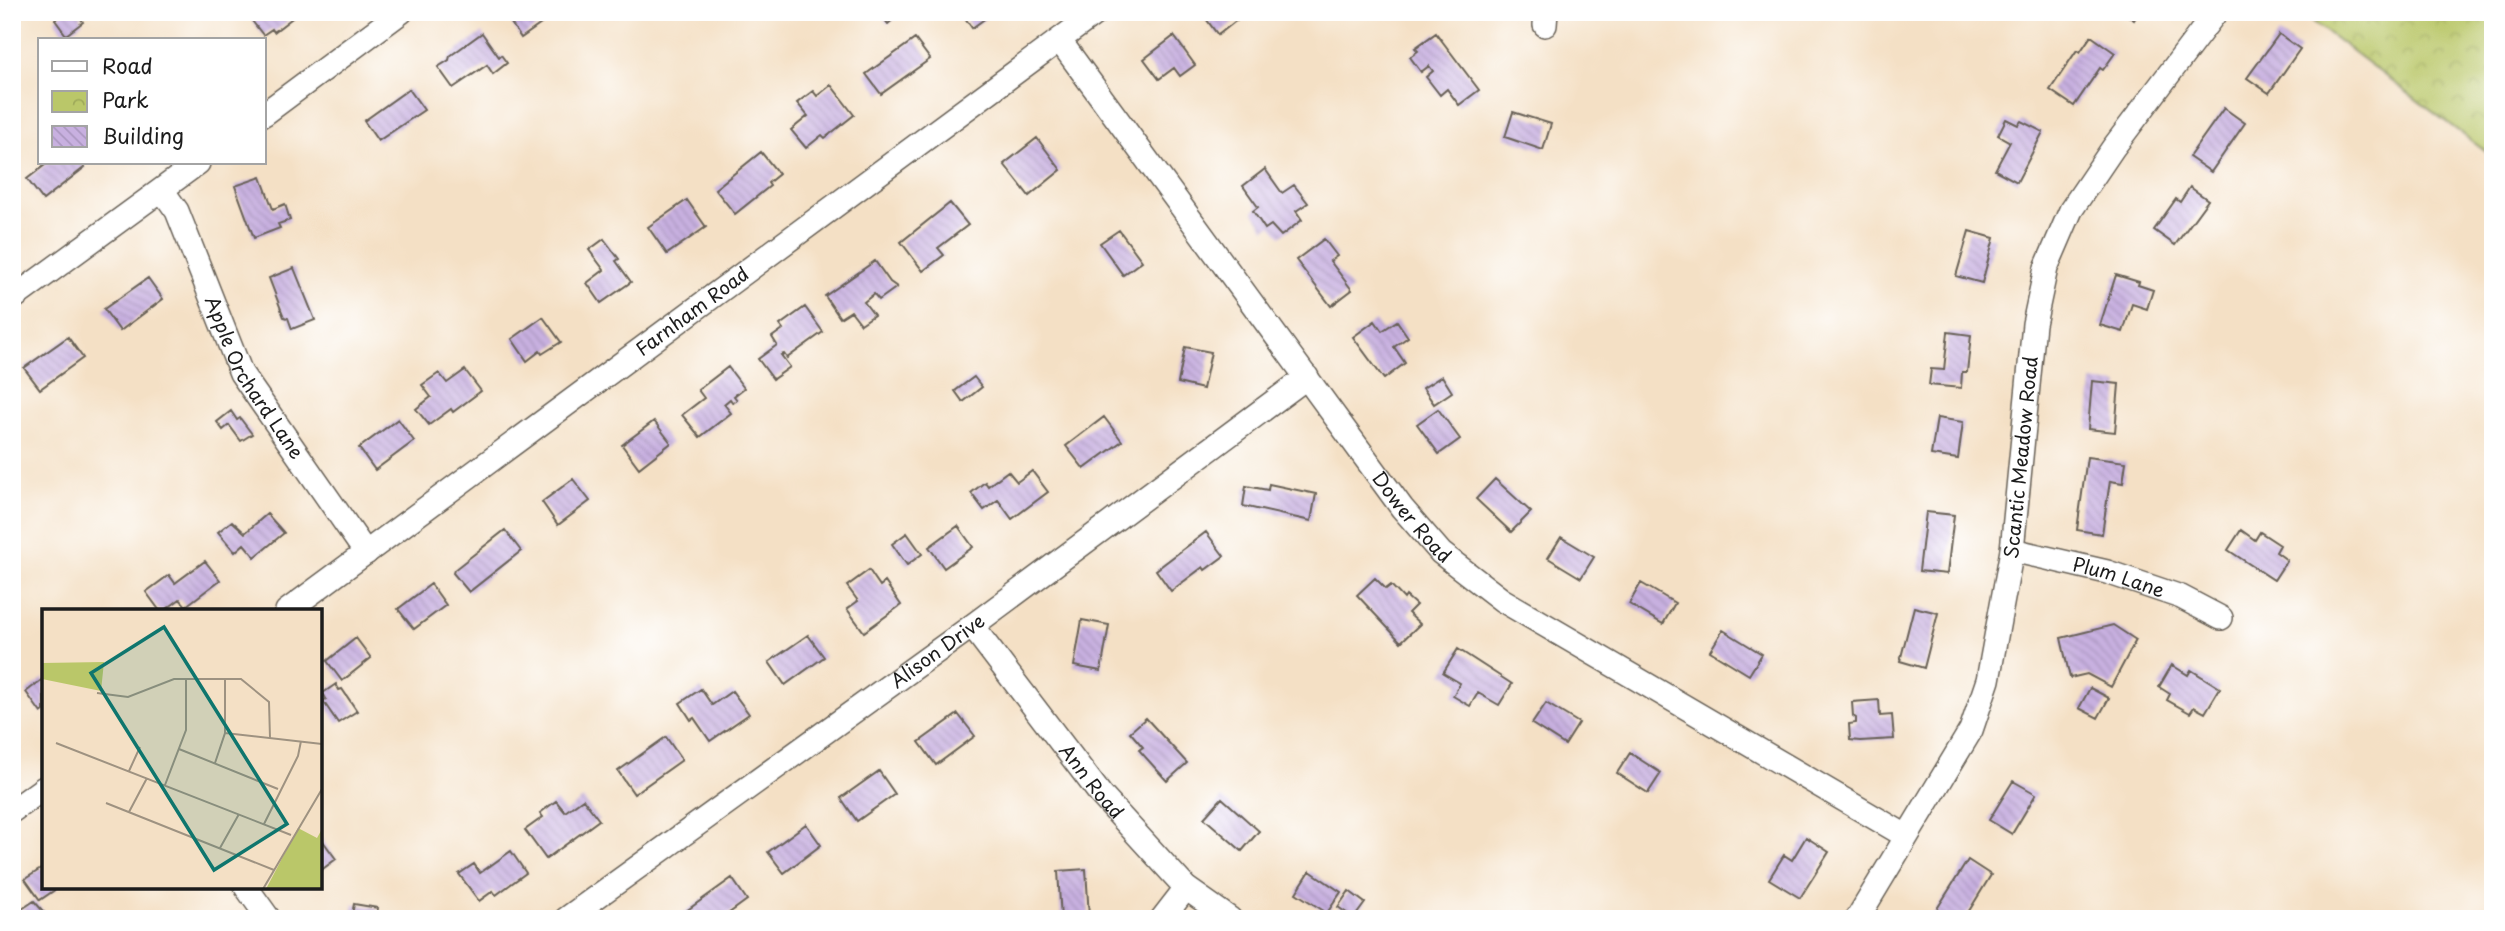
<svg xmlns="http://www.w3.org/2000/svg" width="2505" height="931" font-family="'Playpen Sans',sans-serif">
	<defs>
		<pattern id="park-crowns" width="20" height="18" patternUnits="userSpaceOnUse" patternTransform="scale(1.75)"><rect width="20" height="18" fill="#bac769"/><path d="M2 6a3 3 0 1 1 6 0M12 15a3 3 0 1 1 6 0" fill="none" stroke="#9faa5a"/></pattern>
		<pattern id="building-back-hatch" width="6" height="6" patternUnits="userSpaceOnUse" patternTransform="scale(1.75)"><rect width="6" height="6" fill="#c8b0e0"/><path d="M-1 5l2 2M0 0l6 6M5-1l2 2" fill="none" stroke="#ab97c0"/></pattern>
	</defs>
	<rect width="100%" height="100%" fill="#fff"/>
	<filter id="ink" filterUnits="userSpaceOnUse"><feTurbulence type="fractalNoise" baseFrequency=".0143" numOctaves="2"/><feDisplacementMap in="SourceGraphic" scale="14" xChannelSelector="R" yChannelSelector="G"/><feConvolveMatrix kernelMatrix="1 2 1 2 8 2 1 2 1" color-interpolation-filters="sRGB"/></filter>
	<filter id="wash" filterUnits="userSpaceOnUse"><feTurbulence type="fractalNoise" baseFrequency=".00686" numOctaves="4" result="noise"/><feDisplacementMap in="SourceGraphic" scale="28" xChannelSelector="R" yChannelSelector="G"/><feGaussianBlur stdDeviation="1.57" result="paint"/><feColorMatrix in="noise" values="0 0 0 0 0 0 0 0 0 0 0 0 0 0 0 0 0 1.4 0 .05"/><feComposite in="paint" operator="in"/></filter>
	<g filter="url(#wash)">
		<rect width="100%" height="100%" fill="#f4e0c5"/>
		<path fill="url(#park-crowns)" stroke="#6b7242" stroke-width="2" d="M2300 12H2493V157Z"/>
		<g id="blocks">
			<path fill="url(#building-back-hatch)" d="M64 12H85L80 17 83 22 66 35 55 20Z
				M255 12H300L274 32 272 29 263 35 249 17Z
				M514 12H558L521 38 507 17Z
				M879 12H894L897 16 888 24Z
				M961 12H994L972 28Z
				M1201 12H1247L1218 35Z
				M2123 12H2139L2134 20Z
				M482 33 499 57 501 55 507 63 493 74 487 65 453 88 438 67 449 60 450 56Z
				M1436 33 1479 90 1459 105 1447 89 1440 95 1426 77 1433 71 1429 66 1421 72 1410 57 1418 51 1415 48Z
				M2279 34 2300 49 2269 93 2247 78Z
				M1174 36 1195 65 1180 76 1174 68 1159 79 1144 59Z
				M2091 36 2115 53 2103 70 2100 68 2074 106 2050 90 2077 50 2080 52Z
				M915 39 930 59 881 94 866 74Z
				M831 85 854 115 825 138 822 135 806 148 791 130 808 116 797 103 813 91 817 96Z
				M409 89 424 110 378 141 364 121Z
				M2224 108 2245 123 2211 172 2189 157Z
				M1513 112 1551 124 1543 150 1505 137Z
				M2006 119 2018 125 2021 121 2043 132 2017 182 1995 170 2010 142 1998 135Z
				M1037 138 1061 170 1029 196 1004 164Z
				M761 152 779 174 768 183 770 186 735 214 715 189Z
				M44 163H82L85 167 43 200 27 179 45 165Z
				M1265 169 1282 193 1294 185 1308 203 1296 211 1302 220 1281 236 1271 225 1265 229 1253 211 1258 207 1243 186Z
				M261 177 273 209 285 204 290 220 278 224 280 228 254 238 235 186Z
				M2190 187 2208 200 2175 245 2154 230 2176 199 2180 202Z
				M687 200 706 227 667 254 648 227Z
				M950 203 968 225 938 248 944 255 923 271 901 242Z
				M1119 230 1142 261 1123 275 1100 243Z
				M1969 231 1994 238 1982 283 1956 276Z
				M604 239 619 259 616 261 631 282 601 303 587 283 604 270 589 250Z
				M1324 239 1337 256 1330 261 1352 290 1331 306 1296 260Z
				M875 261 890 282 897 287 879 300 874 294 864 302 874 315 861 324 851 311 840 318 825 296Z
				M294 268 315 320 292 329 288 318 284 317 269 278Z
				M2116 275 2139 282 2138 285 2153 290 2147 309 2132 304 2123 332 2100 325Z
				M148 278 163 299 120 331 104 309Z
				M805 307 823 332 787 358 784 354 781 355 790 367 773 379 758 359 777 345 772 337 783 329 780 325Z
				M543 317 561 342 542 354 540 351 527 361 512 339Z
				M1375 321 1382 331 1397 321 1408 337 1394 347 1405 363 1384 379 1353 337Z
				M1948 332 1971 335 1967 372H1962L1961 388 1929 385 1931 369 1944 370Z
				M68 337 83 358 40 389 24 368Z
				M1185 347 1211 352 1203 389 1178 383Z
				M728 367 744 388 734 396 737 400 733 403 730 399 724 404 731 413 700 437 682 415 704 398 698 390Z
				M465 370 481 391 453 412 451 409 429 425 416 409 431 397 422 385 439 373 447 383Z
				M1442 376 1452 392 1434 404 1423 388Z
				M974 377 982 387 963 402 955 391Z
				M2092 381 2119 384 2115 432 2088 429Z
				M1438 409 1460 439 1439 454 1417 424Z
				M231 411 237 420 240 418 252 434 241 441 229 425 223 430 217 422Z
				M1104 417 1122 441 1084 469 1066 446Z
				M1937 418 1963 422 1958 459 1931 455Z
				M398 419 414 441 375 470 359 448Z
				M654 421 671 443 639 468 622 445Z
				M2087 457 2126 462 2123 483 2110 481 2102 534 2077 530Z
				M1008 471 1017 482 1032 471 1048 492 1012 519 998 500 984 510 971 493 985 482 988 486Z
				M573 479 590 501 558 525 542 502Z
				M1495 479 1531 512 1511 532 1476 499Z
				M1269 484 1316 494 1311 521 1243 506 1246 486 1268 490Z
				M1926 512 1954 515 1947 574 1919 571Z
				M267 514 284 533 255 557 244 544 235 552 218 532 232 521 245 533Z
				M958 526 973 547 944 568 929 547Z
				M505 530 521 551 469 592 453 573 454 570Z
				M2241 530 2255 540 2260 532 2280 545 2276 552 2287 560 2274 580 2228 550Z
				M1206 532 1224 556 1205 570 1203 567 1171 591 1156 570Z
				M907 533 922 554 907 565 892 544Z
				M1561 537 1594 557 1581 578 1548 558Z
				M205 561 220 580 186 606 180 599 164 611H160L146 592 169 575 175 583Z
				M869 570 880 586 885 582 901 605 864 632 847 609 858 601 847 586Z
				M1375 578 1386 589 1391 585 1404 599 1406 596 1416 605 1408 613 1420 624 1401 642 1357 595Z
				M1641 583 1675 603 1663 624 1629 604Z
				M431 584 446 605 414 629 398 609Z
				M1914 607 1938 613 1924 668 1900 661Z
				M1082 620 1109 625 1101 671 1074 666Z
				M2113 625 2136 640 2111 687 2087 674 2070 678 2061 638Z
				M1723 630 1762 654 1749 675 1710 651Z
				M808 635 824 657 785 685 769 662Z
				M356 638 371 658 342 681 327 661Z
				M1458 649 1512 684 1499 705 1478 693 1470 706 1453 696 1460 683 1443 673Z
				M2172 665 2188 675 2191 670 2220 688 2205 713 2194 707 2190 713 2167 700 2170 694 2159 687Z
				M44 678V711L41 713 26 692Z
				M336 684 339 690 342 689 357 711 338 723 323 701 326 699 323 693Z
				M2090 688 2109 698 2098 718 2079 708Z
				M701 689 712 705 732 691 749 714 710 741 694 718 691 720 680 703Z
				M1879 700 1880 716 1892 715 1894 739 1860 741 1850 740 1849 724 1856 723V718L1853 716 1852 702Z
				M1546 703 1579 723 1565 745 1532 724Z
				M958 714 975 736 936 765 919 742Z
				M1146 718 1187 763 1167 781 1139 750 1143 747 1130 732Z
				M666 737 682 760 634 794 618 771Z
				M1630 753 1661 773 1648 793 1617 773Z
				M879 771 895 794 857 821 841 798Z
				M2013 781 2036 794 2012 834 1989 820Z
				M1222 798 1259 831 1242 851 1204 818Z
				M583 799 599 820 546 859 525 830 543 817 540 813 556 801 565 812Z
				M806 824 821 845 784 873 768 852Z
				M320 837 336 859 320 871Z
				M1806 837 1829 852 1800 898 1769 879 1784 855 1792 860Z
				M511 851 526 873 496 895 493 891 479 901 459 874 474 864 480 873Z
				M1968 860 1991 875 1964 919H1938L1933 915Z
				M44 867V887H59L40 900 25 879Z
				M1086 869 1089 917 1061 919 1058 871Z
				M1310 871 1341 892 1327 913 1296 893Z
				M732 878 747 900 721 919H686L682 914Z
				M1349 891 1365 903 1354 918 1338 907Z
				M34 901 50 919H24L19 911Z
				M354 904 378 908 376 919H351Z"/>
		</g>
	</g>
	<g filter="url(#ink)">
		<use href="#blocks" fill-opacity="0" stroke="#686157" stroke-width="2"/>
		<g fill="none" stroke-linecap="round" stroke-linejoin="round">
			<g stroke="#686157" stroke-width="26">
				<g id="street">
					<path d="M1545 25 1546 12"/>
					<path id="s1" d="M1060 41 1402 508 1441 553 1502 600 1906 836"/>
					<path d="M264 114 401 12"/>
					<path id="s2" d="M162 190 177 211 241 373 366 553"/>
					<path d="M12 299 198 163"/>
					<path id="s3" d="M2012 550 2107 572 2181 597 2221 618"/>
					<path id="s4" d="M287 611 1097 12"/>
					<path id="s5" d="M972 626 1101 795 1186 888 1230 919"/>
					<path d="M12 811 44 788"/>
					<path d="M246 887 269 919"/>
					<path id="s6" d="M566 919 972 626 1307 377"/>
					<path d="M1162 919 1186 888"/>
					<path id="s7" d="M1857 919 1971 730 1988 680 2012 550 2034 324 2046 268 2071 210 2113 148 2216 12"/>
				</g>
			</g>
			<use href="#street" stroke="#fff" stroke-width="23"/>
		</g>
	</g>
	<g text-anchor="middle" stroke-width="7" stroke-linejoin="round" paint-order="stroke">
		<g font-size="19" fill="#1c1c1c" stroke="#fff">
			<text dy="7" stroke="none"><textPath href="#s4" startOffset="504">Farnham Road</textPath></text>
			<text dy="7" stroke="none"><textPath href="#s2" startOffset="210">Apple Orchard Lane</textPath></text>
			<text dy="7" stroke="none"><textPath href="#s7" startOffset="499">Scantic Meadow Road</textPath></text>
			<text dy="7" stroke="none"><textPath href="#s1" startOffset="592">Dower Road</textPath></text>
			<text dy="7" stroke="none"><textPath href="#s3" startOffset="110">Plum Lane</textPath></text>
			<text dy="7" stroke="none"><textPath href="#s6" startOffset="458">Alison Drive</textPath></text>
			<text dy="7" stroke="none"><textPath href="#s5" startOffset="196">Ann Road</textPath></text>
		</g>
	</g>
	<g transform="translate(42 609)">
		<rect width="280" height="280" fill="#f4e0c5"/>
		<path d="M62 53 59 82 0 70V54ZM256 219 275 229 280 220V280H224Z" fill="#bac769"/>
		<path fill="none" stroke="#9e9281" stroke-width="2" d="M55 84 86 88 132 70H199L227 93 228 129M183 124 280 135M14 134 249 226M137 140 236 180M173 154 183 124V69M87 162 98 138M123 176 144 121V70M64 194 232 261M87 203 105 169M222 215 256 147 259 132M178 239 197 205M221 280 280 180"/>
		<path fill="#0f766e" fill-opacity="0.15" stroke="#0f766e" stroke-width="3.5" d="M122 18 245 215 172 261 49 64Z"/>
		<rect width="280" height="280" fill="none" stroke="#1c1c1c" stroke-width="3.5"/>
	</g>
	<rect width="2505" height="931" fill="none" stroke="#fff" stroke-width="42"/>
	<rect x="38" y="38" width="228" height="126" fill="#ffffff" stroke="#a4a4a4" stroke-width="2"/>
	<rect x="52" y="61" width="35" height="10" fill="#ffffff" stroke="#a4a4a4" stroke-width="2"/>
	<text x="102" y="74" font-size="21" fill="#1c1c1c">Road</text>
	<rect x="52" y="91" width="35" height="21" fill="url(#park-crowns)" stroke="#a4a4a4" stroke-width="2"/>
	<text x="102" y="108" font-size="21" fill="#1c1c1c">Park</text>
	<rect x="52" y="126" width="35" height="21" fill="url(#building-back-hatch)" stroke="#a4a4a4" stroke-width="2"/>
	<text x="102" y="144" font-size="21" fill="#1c1c1c">Building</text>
</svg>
